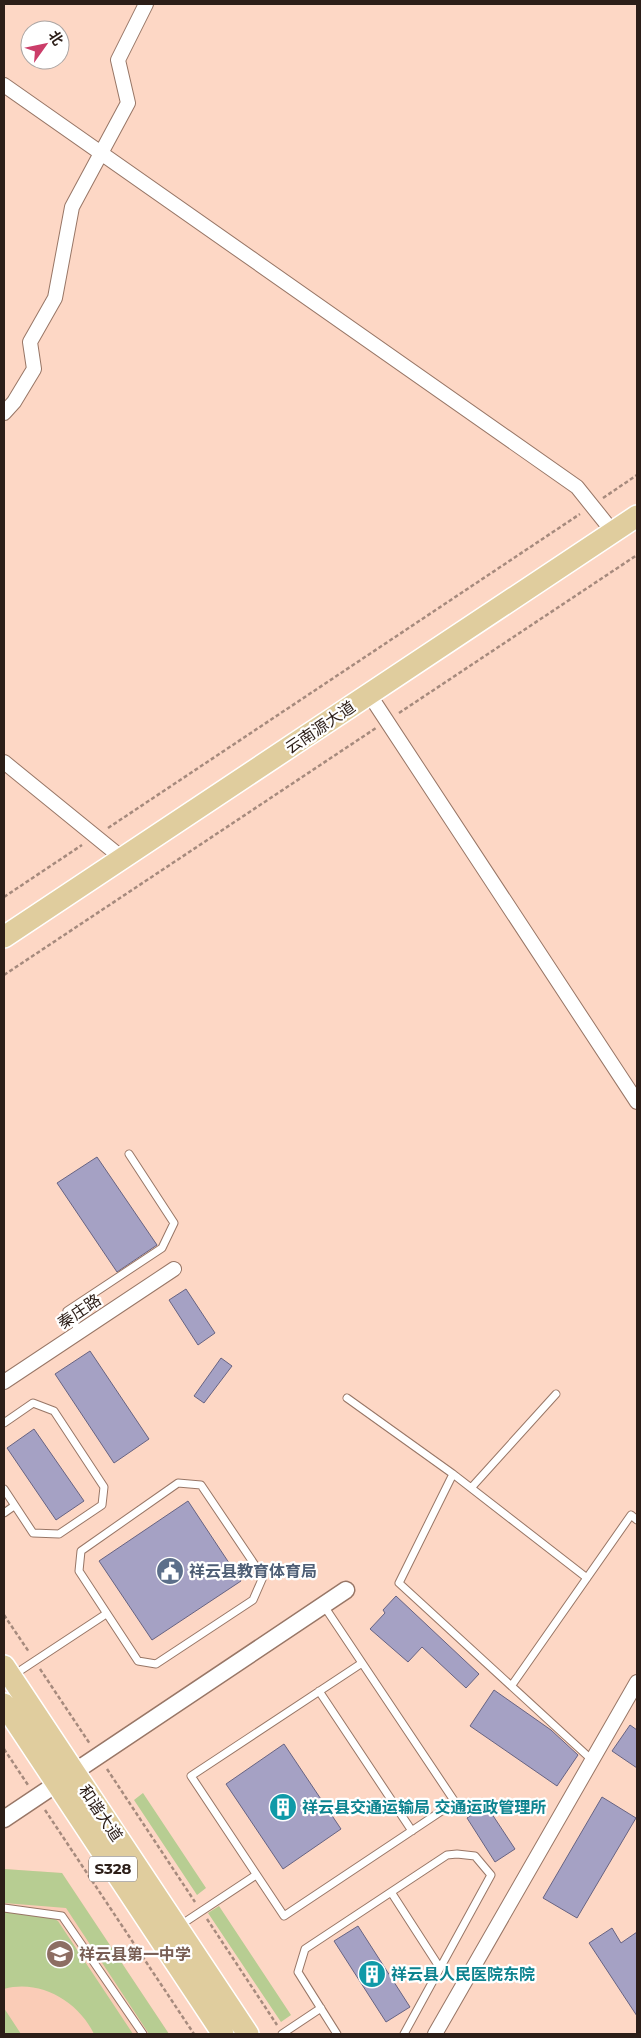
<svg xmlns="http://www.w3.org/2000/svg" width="641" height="2038" font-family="Montserrat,'Noto Sans SC',sans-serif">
	<rect width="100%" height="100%" fill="#fdd7c5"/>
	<path fill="#faccb7" d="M4 1869 62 1873 169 2034H4Z"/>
	<path fill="#b7cd92" d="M143 1793 206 1888 197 1895 134 1800Z
		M4 1869 62 1873 169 2034H149L66 1908 4 1903Z
		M219 1906 291 2015 281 2022 208 1913Z
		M4 1910 51 1917 58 1921 133 2034H94C78 2001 40 1979 4 1989Z
		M4 2008 21 2034H4Z"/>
	<path fill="#a5a1c4" stroke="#676382" d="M97 1157 157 1245 117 1272 57 1183Z
		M186 1289 215 1333 198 1345 169 1300Z
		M90 1351 149 1439 114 1463 55 1374Z
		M221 1358 232 1366 204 1403 194 1396Z
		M34 1429 84 1501 56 1520 7 1448Z
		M188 1501 241 1581 152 1640 99 1561Z
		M396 1596 479 1674 466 1688 422 1647 408 1662 370 1629 385 1613 383 1610Z
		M494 1690 551 1730 578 1755 557 1786 470 1726Z
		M630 1725 637 1730V1768L612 1751Z
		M284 1744 341 1829 283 1869 226 1784Z
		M602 1797 636 1818 577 1918 543 1898Z
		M486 1805 515 1849 495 1862 467 1818Z
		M358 1926 410 2007 386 2022 334 1941Z
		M612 1928 621 1943 637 1932V2016L589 1943Z"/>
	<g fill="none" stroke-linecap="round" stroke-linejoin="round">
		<g stroke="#987666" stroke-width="9">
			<path id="service" d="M79 1331 67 1311 162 1248 174 1223 129 1154
				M347 1398 453 1474 587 1578
				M4 1423 33 1403 54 1411 104 1487 102 1505 59 1534 33 1533 4 1489
				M453 1474 399 1583 592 1760
				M178 1483 201 1485 263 1577 253 1600 156 1664 138 1661 79 1571 81 1551Z
				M471 1488 556 1394
				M4 1513 14 1506
				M324 1606 455 1802 284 1916 191 1776 362 1663
				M12 1676 106 1614
				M512 1685 631 1515 637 1520
				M319 1691 412 1831
				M391 1892 440 1968
				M4 1908 62 1916 143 2034
				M179 1926 256 1875
				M282 2034 321 2008
				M337 2034 298 1972 305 1949 447 1855 457 1854 475 1856 491 1875 404 2034"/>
		</g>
		<g stroke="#987666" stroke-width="16">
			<path id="minor" d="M4 85 577 487 613 532
				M4 413 14 402 34 369 30 342 55 298 72 207 128 103 118 60 146 4
				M369 694 637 1102
				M4 762 122 858
				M4 1382 174 1269
				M435 2034 637 1682"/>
		</g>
		<g stroke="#987666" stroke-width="19">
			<path id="tertiary" d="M4 1819 346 1590"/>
		</g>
		<g stroke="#fff" stroke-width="24">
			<path id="primary" d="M4 937 637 516
				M4 1666 248 2034
				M4 1704 223 2034"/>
		</g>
		<path stroke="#a68a7d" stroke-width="2.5" stroke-dasharray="4 2.5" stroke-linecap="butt" d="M603 498 637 475
			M399 713 637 555
			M108 828 580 514
			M4 897 82 845
			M4 975 376 728
			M4 1615 29 1652
			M40 1669 90 1744
			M4 1749 28 1785
			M107 1769 195 1902
			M45 1810 194 2034
			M207 1919 277 2025"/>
		<use href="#service" stroke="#fff" stroke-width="7"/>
		<use href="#minor" stroke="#fff" stroke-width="14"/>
		<use href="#tertiary" stroke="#fff" stroke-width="16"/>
		<use href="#primary" stroke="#e0cd9e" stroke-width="21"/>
	</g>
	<defs>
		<g id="civic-disc" transform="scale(1.4375)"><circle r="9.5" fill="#5c6f8a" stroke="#fff"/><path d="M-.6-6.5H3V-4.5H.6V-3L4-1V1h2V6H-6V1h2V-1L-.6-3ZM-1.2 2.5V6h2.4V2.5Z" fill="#fff"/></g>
		<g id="building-disc" transform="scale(1.4375)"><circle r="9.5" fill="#0f9aa8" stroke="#fff"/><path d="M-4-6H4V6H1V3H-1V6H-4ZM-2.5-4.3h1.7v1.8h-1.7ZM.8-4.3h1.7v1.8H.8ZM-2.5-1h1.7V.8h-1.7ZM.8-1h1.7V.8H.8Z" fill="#fff"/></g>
		<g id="school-disc" transform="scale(1.4375)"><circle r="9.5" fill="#8d6e63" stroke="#fff"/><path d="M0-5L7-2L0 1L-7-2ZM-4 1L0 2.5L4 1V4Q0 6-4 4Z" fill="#fff"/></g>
	</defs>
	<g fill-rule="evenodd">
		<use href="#civic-disc" x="170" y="1571"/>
		<use href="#building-disc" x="283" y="1807"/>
		<use href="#school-disc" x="60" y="1954"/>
		<use href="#building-disc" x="372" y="1974"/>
	</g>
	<g text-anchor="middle" stroke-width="4.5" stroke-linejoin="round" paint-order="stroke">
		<rect fill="#fff" stroke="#6b625d" stroke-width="1" x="89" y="1856.5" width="48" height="25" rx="4"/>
		<g font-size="15" font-weight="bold" fill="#2c1e18">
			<text x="113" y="1874">S328</text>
		</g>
		<g font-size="16" fill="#2c1e18" stroke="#fff">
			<text transform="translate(320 727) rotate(-34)" y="6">云南源大道</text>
			<text transform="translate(79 1311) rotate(-34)" y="6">秦庄路</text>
			<text transform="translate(101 1813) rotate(56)" y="6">和谐大道</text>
		</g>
		<g font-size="16" font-weight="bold" fill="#4e5e75" stroke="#fff" text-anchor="start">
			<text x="189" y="1577">祥云县教育体育局</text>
		</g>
		<g font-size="16" font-weight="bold" fill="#0d838f" stroke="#fff" text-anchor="start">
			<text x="302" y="1813">祥云县交通运输局 交通运政管理所</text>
			<text x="391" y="1980">祥云县人民医院东院</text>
		</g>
		<g font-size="16" font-weight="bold" fill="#785e54" stroke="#fff" text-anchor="start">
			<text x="79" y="1960">祥云县第一中学</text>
		</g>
	</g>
	<rect width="641" height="2038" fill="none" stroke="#2c1e18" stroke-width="10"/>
	<g transform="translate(45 45) rotate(57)"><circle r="24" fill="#ffffff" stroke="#aba5a3"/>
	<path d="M0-4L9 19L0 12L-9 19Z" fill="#cb3d69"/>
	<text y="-8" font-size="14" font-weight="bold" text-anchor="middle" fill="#2c1e18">北</text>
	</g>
</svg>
